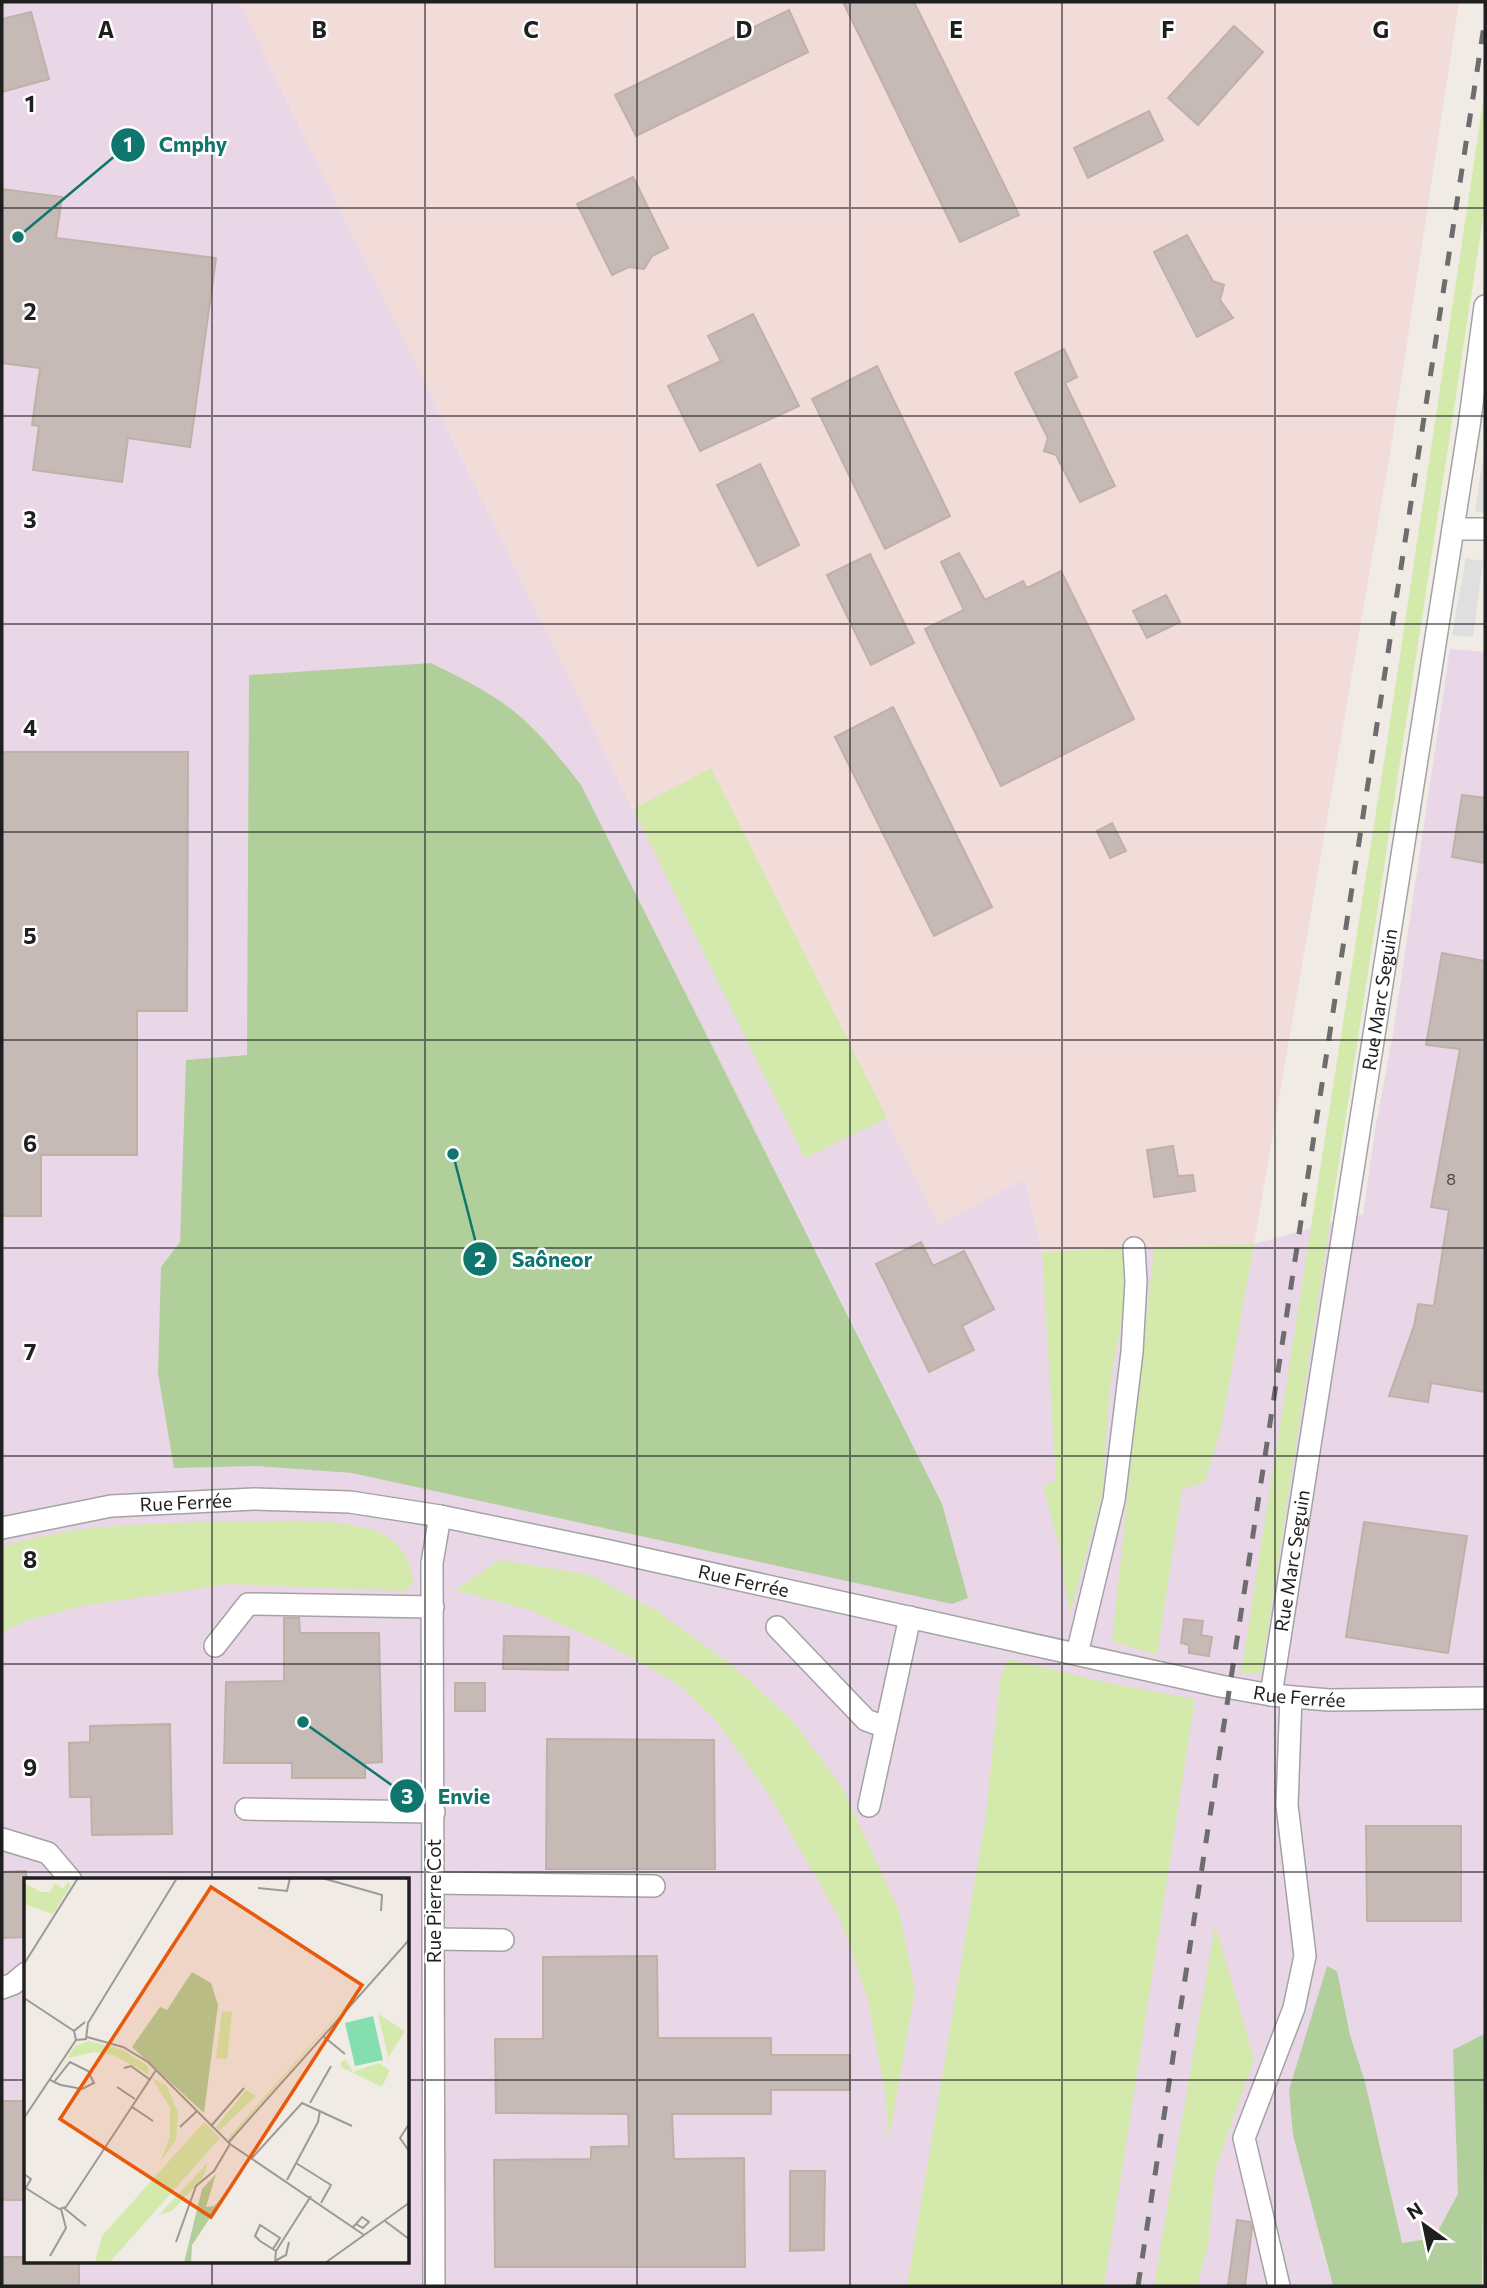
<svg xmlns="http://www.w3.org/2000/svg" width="1487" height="2288" font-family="Commissioner,sans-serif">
	<rect width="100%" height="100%" fill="#f0ebe5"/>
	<path fill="#e9d7e8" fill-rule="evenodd" d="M2 2H239L633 809 711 768 939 1225 1025 1178 1042 1252 1254 1244 1363 1214 1375 1130 1392 1040 1450 649 1485 652V1995L1482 2247 1320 2241 1333 2286H2ZM26 1880H408V2262H26Z"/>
	<path fill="#f1dcd9" d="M239 2H1459L1391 447 1254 1244 1042 1252 1025 1178 939 1225 711 768 633 809Z"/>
	<path fill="#eeecd1" d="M1484 1995 1485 2286H1482Z"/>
	<path fill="#d3eaac" d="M1485 89V205L1261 1674H1241L1387 742Z
		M711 768 887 1118 805 1158 633 809Z
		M1254 1244 1221 1429 1204 1483 1182 1489 1157 1655 1112 1641 1154 1248Z
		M1134 1248 1110 1385 1102 1496 1070 1614 1058 1542 1043 1486 1056 1481 1042 1252Z
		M248 1521C289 1522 379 1513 403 1552 409 1560 411 1573 414 1582L405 1591 229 1584 82 1606 27 1620 2 1633V1547C81 1521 166 1524 248 1521Z
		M499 1560 590 1575 659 1612 733 1666 791 1719 841 1785 899 1911 915 1990 889 2139 885 2094 868 2000 841 1921 768 1793 714 1718 678 1684 610 1646 530 1610 455 1590Z
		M1008 1659 1109 1683 1195 1699 1104 2286H907L986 1814 1000 1680Z
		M1215 1924 1254 2059 1215 2171 1208 2246 1197 2286H1154Z"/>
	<path fill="#b1cf9a" d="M431 663C459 677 486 690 511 709 538 730 560 758 581 785L942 1504 968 1598 952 1604 352 1473 257 1466 174 1468 158 1373 161 1267 180 1242 186 1060 247 1055 249 675Z
		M1327 1966 1337 1971 1350 2035 1365 2082 1402 2243 1434 2238 1458 2194 1453 2050 1484 2034 1482 2286H1333L1293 2135 1289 2090Z"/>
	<path fill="#dfdfdf" d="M1485 446V513L1475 511Z
		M1466 558 1483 561 1473 637 1452 635Z"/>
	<path fill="#c5bab5" stroke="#c2afa8" stroke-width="2" d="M843 2H914L1019 215 960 242Z
		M789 10 808 52 636 136 615 95Z
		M31 12 49 79 2 92V19Z
		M1234 26 1263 52 1198 125 1168 98Z
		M1149 111 1163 140 1088 178 1074 148Z
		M633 177 668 248 652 256 644 269 629 267 612 275 577 204Z
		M2 189 62 197 56 238 216 258 190 447 128 438 122 482 33 470 39 426 32 425 40 368 2 363Z
		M1187 235 1213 281 1224 285 1220 300 1233 318 1197 337 1154 252Z
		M753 314 799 406 700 451 668 386 721 361 708 336Z
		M1064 349 1077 377 1065 383 1115 486 1080 502 1056 455 1044 451 1048 438 1015 373Z
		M877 366 950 516 885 549 812 399Z
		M760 464 799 545 758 566 717 485Z
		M959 553 985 600 1023 581 1027 588 1061 571 1134 719 1001 786 925 629 964 610 941 562Z
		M870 554 914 643 871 665 827 575Z
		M1166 595 1180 622 1147 638 1133 611Z
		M893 707 992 907 934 936 835 737Z
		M2 752H188L187 1011H137V1155H41V1216H2Z
		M1462 795 1485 798 1484 863 1452 857Z
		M1112 823 1126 851 1110 858 1097 831Z
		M1442 953 1485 961V1392L1431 1383 1428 1402 1389 1396 1414 1326 1418 1304 1434 1306 1449 1210 1431 1207 1460 1049 1426 1045Z
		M1173 1146 1178 1176 1193 1175 1195 1191 1154 1197 1147 1150Z
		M921 1242 933 1266 964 1251 994 1309 962 1326 974 1350 929 1372 876 1264Z
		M1364 1522 1467 1536 1448 1653 1346 1637Z
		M284 1618H299L300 1633H379L382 1762 365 1763V1778H292V1763H224L226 1682 284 1681Z
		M1184 1619 1203 1621 1201 1635 1212 1637 1209 1656 1189 1653V1645L1181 1643Z
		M504 1636 569 1637 568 1670 503 1669Z
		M455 1683H485V1711H455Z
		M170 1724 172 1834 92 1835 91 1797H70L69 1743 90 1742V1726Z
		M547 1739 714 1740 715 1869H546Z
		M1366 1826H1461V1921H1367Z
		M26 1871V1937L2 1938V1872Z
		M657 1956 658 2038H771V2055H850V2090H771V2114H672L674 2159 744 2158 745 2267H495L494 2160 591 2159V2147L629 2146 628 2114 496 2113 495 2039H543V1957Z
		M2 2101H26V2200H2Z
		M790 2171H825L824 2250 790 2251Z
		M1237 2220 1250 2222 1252 2228 1245 2286H1228Z
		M2 2257H26V2262H79V2286H2Z"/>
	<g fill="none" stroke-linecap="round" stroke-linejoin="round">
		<g stroke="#a3a3a3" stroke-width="24">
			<g id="minor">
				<path d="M1453 529H1485"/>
				<path id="s1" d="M2 1528 111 1506 254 1499 350 1502 440 1516 605 1550 1220 1686 1271 1695 1329 1700 1485 1698"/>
				<path d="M777 1627 866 1720 885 1727"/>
				<path d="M215 1646 248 1604 433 1607"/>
				<path d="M1077 1654 1114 1500 1132 1352 1136 1281 1134 1248"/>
				<path id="s2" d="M1271 1695 1469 426 1485 306"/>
				<path d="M869 1806 910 1617"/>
				<path d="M246 1809 434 1812"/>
				<path d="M2 1839 48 1853 71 1880"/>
				<path d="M433 1883 654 1886"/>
				<path d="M434 1939 503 1940"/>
				<path d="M2 1988 13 1984 26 1973"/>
				<path d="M434 2286 432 1563 440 1516"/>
				<path d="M1279 2286 1244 2138 1294 2008 1305 1956 1287 1805 1291 1697"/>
			</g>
		</g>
		<use href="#minor" stroke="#fff" stroke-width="21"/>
		<path stroke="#6d6d6d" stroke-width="5" stroke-dasharray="14 14" stroke-linecap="butt" d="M1138 2286 1485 19"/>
	</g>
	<path fill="none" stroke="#1f1f1f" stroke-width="2" stroke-opacity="0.55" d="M212 2V1880M425 2V2286M637 2V2286M850 2V2286M1062 2V2286M1275 2V2286M2 208H1485M2 416H1485M2 624H1485M2 832H1485M2 1040H1485M2 1248H1485M2 1456H1485M2 1664H1485M2 1872H1485M2 2080H26M408 2080H1485M212 2262V2286"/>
	<g text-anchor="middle" stroke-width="5" stroke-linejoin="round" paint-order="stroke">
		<g font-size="16" fill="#484644">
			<text x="1451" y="1185">8</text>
		</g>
		<g font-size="19" fill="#1f1f1f" stroke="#fff">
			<text dy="7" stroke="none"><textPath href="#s2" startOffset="704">Rue Marc Seguin</textPath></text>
			<text dy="7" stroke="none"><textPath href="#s1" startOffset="186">Rue Ferrée</textPath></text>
			<text dy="7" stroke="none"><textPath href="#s2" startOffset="136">Rue Marc Seguin</textPath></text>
			<text dy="7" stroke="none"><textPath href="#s1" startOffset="752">Rue Ferrée</textPath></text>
			<text dy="7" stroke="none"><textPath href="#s1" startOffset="1320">Rue Ferrée</textPath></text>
			<text transform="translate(434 1901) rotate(-90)" y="7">Rue Pierre Cot</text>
		</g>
	</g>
	<g transform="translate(24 1878)">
		<rect width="385" height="385" fill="#f0ebe5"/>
		<path d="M44 3 47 7 29 36 0 26V5L17 14H26L31 5 39 11ZM385 56 205 262 203 261ZM198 133 208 134 203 181 192 180ZM354 136 381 153 361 184 364 178ZM65 163 97 171 124 188 125 197 90 177 71 174 44 180 29 202 51 168ZM321 181 329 194 355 185 366 192 358 209 319 190 316 186ZM128 200 143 208 154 235 152 262 136 284 146 259V230ZM222 212 232 218 195 253 192 249ZM180 244 196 260 85 385H71L78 358ZM184 284 179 300 149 332 135 337Z" fill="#d3eaac"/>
		<path d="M168 94 187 105 194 127 180 235 108 169 136 129 143 132ZM192 296 182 329 190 328 204 313 168 367 167 385H160L178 311Z" fill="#b1cf9a"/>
		<path d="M349 138 359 182 331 188 321 145Z" fill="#84deaf"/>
		<path fill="none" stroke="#9c9996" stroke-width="2" d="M298 0 358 17 357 33M234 10 263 13 266 0M0 86 54 0M0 120 50 153M299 158 321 176M63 159 99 169 124 184 206 266 340 357M52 162 62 161 64 145 153 0M52 162 50 153 61 144M100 190 107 188 125 201M25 201 30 204 37 207 58 211 70 205 64 193 46 184 30 204M93 209 111 221M286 225 307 188M108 229 129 243M0 240 52 162M385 246 376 260 385 273M187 248 220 210M156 249 173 233M204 265 385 62M228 280 278 225 328 248M272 285 307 307 297 325M0 296 7 301 0 313M263 302 294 244 296 232M0 309 35 331 42 329 132 192M40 330 62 348M361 343 385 361M328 350 332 346 338 339 345 344 339 350 332 346M152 364 172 308 190 293 206 266M249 371 256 360 236 347 231 358 236 363 252 373M26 378 42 350 37 331M251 383 262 377 265 364M251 385 252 373 287 318M301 385 385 325"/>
		<path fill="#e8590c" fill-opacity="0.15" stroke="#e8590c" stroke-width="3.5" d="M187 9 338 107 187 339 36 241Z"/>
		<rect width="385" height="385" fill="none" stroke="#1f1f1f" stroke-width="3.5"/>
	</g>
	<g font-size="23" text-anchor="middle" font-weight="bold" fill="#1f1f1f" stroke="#fff" stroke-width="5" stroke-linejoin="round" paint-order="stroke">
		<text x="106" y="38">A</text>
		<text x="319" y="38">B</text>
		<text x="531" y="38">C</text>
		<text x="744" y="38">D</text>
		<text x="956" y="38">E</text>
		<text x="1168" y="38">F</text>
		<text x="1381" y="38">G</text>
		<text x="30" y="112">1</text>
		<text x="30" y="320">2</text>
		<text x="30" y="528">3</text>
		<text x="30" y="736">4</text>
		<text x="30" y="944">5</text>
		<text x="30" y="1152">6</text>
		<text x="30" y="1360">7</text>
		<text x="30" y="1568">8</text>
		<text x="30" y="1776">9</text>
	</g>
	<path fill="none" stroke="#0f766e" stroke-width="2.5" d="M18 237L128 145M453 1154L480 1259M303 1722L407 1796"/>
	<g fill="#0f766e" stroke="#fff" stroke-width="2.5">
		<circle cx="18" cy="237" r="7"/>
		<circle cx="453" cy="1154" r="7"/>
		<circle cx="303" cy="1722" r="7"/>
		<circle cx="128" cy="145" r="18"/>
		<circle cx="480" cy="1259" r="18"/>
		<circle cx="407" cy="1796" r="18"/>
	</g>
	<g font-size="21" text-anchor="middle" font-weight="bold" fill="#fff">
		<text x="128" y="152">1</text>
		<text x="480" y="1267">2</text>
		<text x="407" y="1804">3</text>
	</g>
	<g font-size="21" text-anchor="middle" font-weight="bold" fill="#0f766e" stroke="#fff" stroke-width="5" stroke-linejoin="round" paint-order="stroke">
		<text x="193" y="152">Cmphy</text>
		<text x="552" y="1267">Saôneor</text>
		<text x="464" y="1804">Envie</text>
	</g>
	<rect width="1487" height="2288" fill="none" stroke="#1f1f1f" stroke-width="7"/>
	<g transform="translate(1424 2225) rotate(327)" stroke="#ffffff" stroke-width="5" paint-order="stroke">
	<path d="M0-5L12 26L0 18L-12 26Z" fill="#1f1f1f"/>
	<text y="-10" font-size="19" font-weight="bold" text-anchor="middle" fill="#1f1f1f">N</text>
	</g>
</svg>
